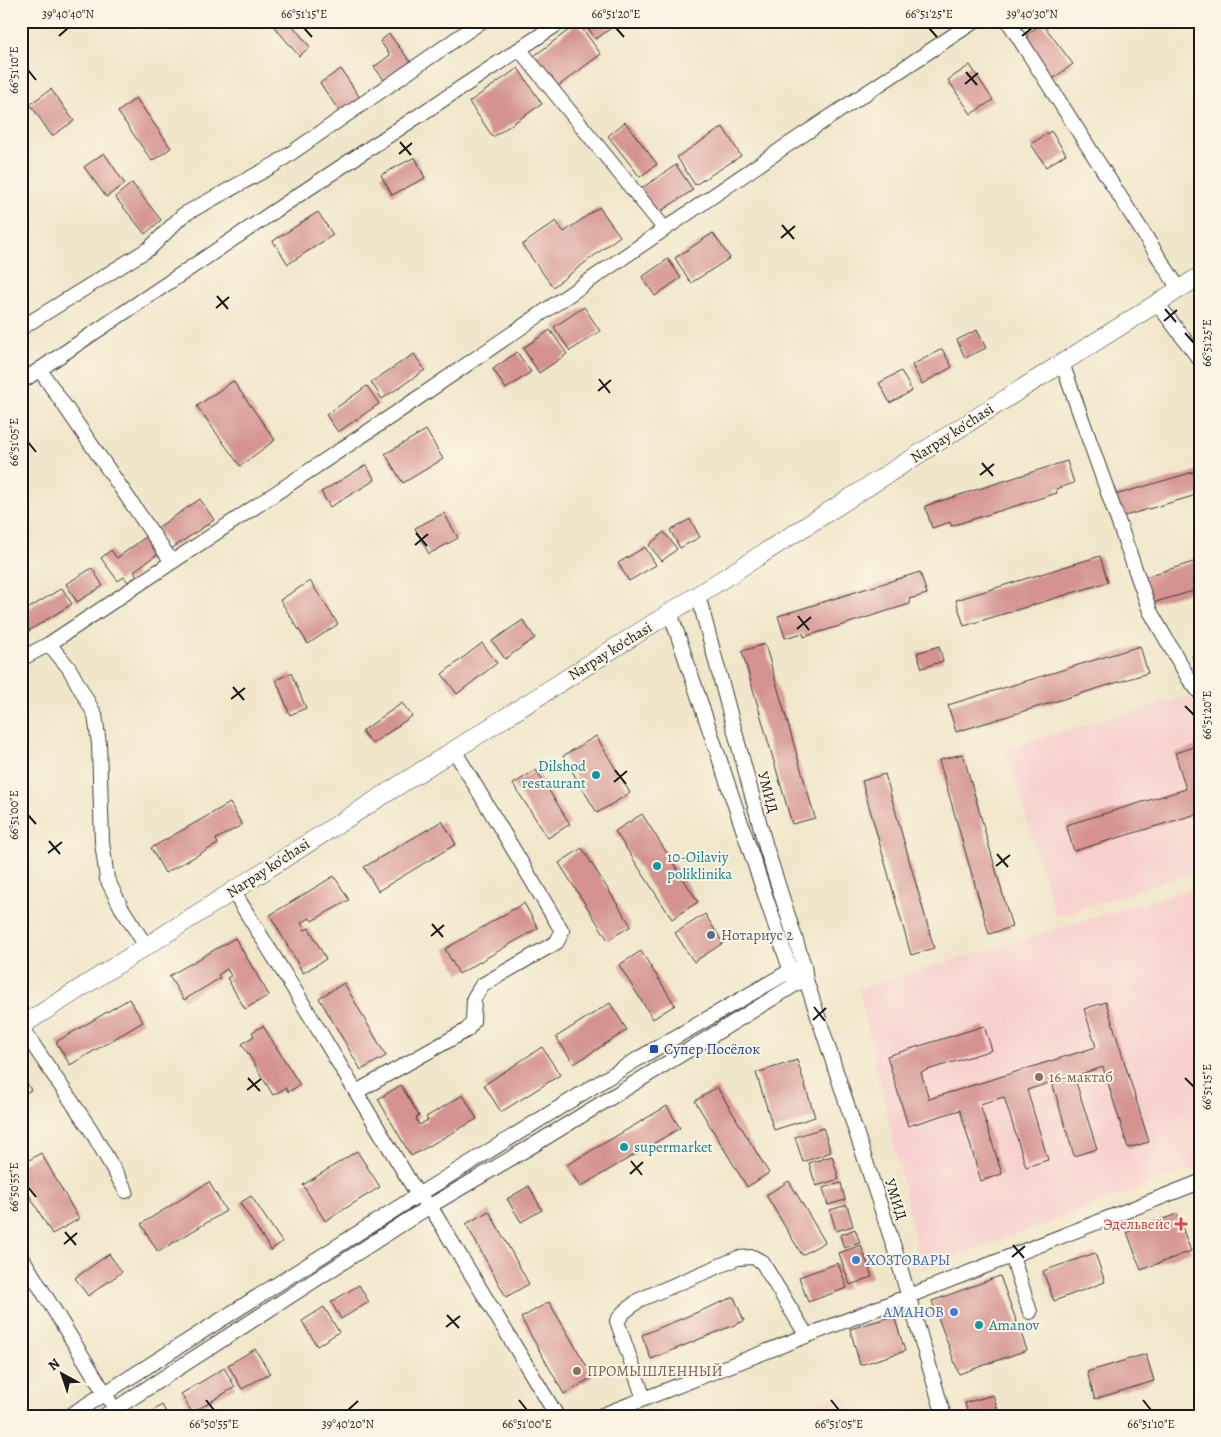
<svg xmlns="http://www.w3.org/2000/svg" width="1221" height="1437" font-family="Alegreya,serif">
	<rect width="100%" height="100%" fill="#fcf5e5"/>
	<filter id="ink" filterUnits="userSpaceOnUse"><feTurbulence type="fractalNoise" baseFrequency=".02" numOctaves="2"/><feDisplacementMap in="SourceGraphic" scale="10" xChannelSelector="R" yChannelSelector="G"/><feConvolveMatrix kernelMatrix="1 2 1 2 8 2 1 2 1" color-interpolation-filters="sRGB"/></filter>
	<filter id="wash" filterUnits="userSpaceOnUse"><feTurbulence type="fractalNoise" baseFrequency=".0096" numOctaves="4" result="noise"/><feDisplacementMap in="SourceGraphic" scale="20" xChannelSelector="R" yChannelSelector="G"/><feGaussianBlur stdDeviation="1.12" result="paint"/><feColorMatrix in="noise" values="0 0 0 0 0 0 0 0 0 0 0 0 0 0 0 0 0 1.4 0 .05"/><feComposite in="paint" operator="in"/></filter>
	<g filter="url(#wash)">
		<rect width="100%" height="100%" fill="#f0e6c9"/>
		<path fill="#f7d0cd" d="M1190 696 1200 711V870L1056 917 1006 748Z
			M1200 887V1166L922 1269 859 989 1095 917Z
			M845 1395 849 1416H765Z"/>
		<g id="blocks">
			<path fill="#d49391" d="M278 21H289L310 47 299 56 273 25Z
				M586 21H621L596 39 584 23Z
				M578 23 601 54 549 93 526 62Z
				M1042 23 1073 64 1051 80 1021 39Z
				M389 34 413 65 388 85 374 67 390 55 380 41Z
				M970 65 993 100 971 114 948 80Z
				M518 68 542 104 493 137 469 102Z
				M341 69 364 104 343 117 320 83Z
				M51 89 74 121 52 136 30 104Z
				M136 98 171 148 152 161 118 112Z
				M625 122 657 164 640 177 608 136Z
				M723 127 741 156 695 185 677 157Z
				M1051 131 1066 154 1046 167 1031 144Z
				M104 153 125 184 106 197 84 167Z
				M415 157 425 178 392 195 381 175Z
				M676 165 693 190 652 217 636 192Z
				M132 183 161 220 145 234 115 197Z
				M599 207 620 236 553 287 522 245 556 221 564 232Z
				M318 212 333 235 288 264 273 241Z
				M713 233 730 258 691 283 675 258Z
				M668 259 681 278 655 296 642 277Z
				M584 307 600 331 570 351 554 327Z
				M550 330 567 354 539 373 523 348Z
				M977 330 986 348 965 358 957 340Z
				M942 349 952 367 922 384 912 365Z
				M517 352 531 372 506 389 493 369Z
				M414 354 425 370 382 399 371 382Z
				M901 371 912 391 890 403 879 383Z
				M233 381 275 440 240 466 197 406Z
				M367 386 379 404 338 432 326 415Z
				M426 430 443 459 403 483 385 454Z
				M1067 461 1074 483 1056 489 1057 493 951 526 950 522 932 528 925 506Z
				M366 465 375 480 330 507 321 492Z
				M1200 470V494L1121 517 1115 495Z
				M200 499 214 520 171 549 157 528Z
				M444 513 458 538 429 554 415 528Z
				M690 519 700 537 680 548 670 530Z
				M664 532 677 549 662 561 649 545Z
				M147 536 159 553 134 571 137 576 128 582 124 577 118 581 101 558 111 550 117 558Z
				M645 547 656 565 629 581 618 563Z
				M1100 556 1108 582 964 626 956 600Z
				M1200 560V589L1152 603 1144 577Z
				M92 568 103 586 77 602 66 584Z
				M920 572 927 594 909 599 910 604 804 637 803 633 785 638 778 616Z
				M310 581 338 624 308 644 280 600Z
				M62 588 72 604 27 632 21 623V613Z
				M523 620 535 638 505 659 492 641Z
				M482 643 497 663 457 694 442 674Z
				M765 644 815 818 792 824 742 651Z
				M939 646 943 661 922 668 917 653Z
				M1140 646 1148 673 956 732 948 705Z
				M1200 652V678H1199L1192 655Z
				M291 673 306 708 290 715 276 680Z
				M402 703 412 716 372 744 362 731Z
				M596 736 630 793 597 813 563 756Z
				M1200 745V813L1074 851 1066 825 1186 789 1175 753Z
				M963 754 1012 927 989 934 939 760Z
				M536 770 570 824 548 838 513 784Z
				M885 774 934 948 911 955 862 781Z
				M21 802 28 823 21 825Z
				M230 803 242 825 216 839 218 844 165 873 151 848Z
				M642 814 698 902 672 919 615 831Z
				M442 821 456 844 378 891 364 867Z
				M582 848 631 926 608 940 559 863Z
				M334 876 349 900 312 921 310 918 301 923 305 930 309 928 326 959 303 973 270 915Z
				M524 903 538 928 459 974 445 949Z
				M705 914 723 943 694 962 675 933Z
				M235 938 269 995 245 1009 227 978 231 976 227 969 218 975 220 978 184 1000 169 976Z
				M641 951 675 1005 653 1019 619 965Z
				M344 983 386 1056 361 1070 319 998Z
				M129 999 143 1022 70 1065 56 1042Z
				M1106 1002 1149 1142 1128 1148 1103 1067 1074 1076 1097 1149 1074 1156 1052 1082 1027 1090 1048 1160 1026 1167 1004 1097 980 1104 1002 1174 981 1181 960 1110 908 1126 887 1056 984 1026 992 1050 921 1072 929 1099 1096 1047 1084 1009Z
				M610 1003 627 1030 574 1064 556 1037Z
				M263 1026 300 1085 288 1092 286 1088 273 1095 242 1044 254 1036 252 1032Z
				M542 1047 560 1075 501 1112 484 1085Z
				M797 1060 815 1117 774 1130 756 1073Z
				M21 1073 31 1090 21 1096Z
				M401 1085 419 1116 416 1118 419 1125 428 1120 426 1117 463 1095 477 1119 411 1156 378 1099Z
				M717 1087 769 1173 747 1187 695 1101Z
				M667 1106 680 1128 580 1187 567 1165Z
				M823 1128 831 1152 803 1162 795 1137Z
				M357 1151 380 1187 325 1221 303 1185Z
				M41 1153 79 1219 52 1234 21 1181V1165Z
				M832 1156 839 1179 816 1186 809 1163Z
				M789 1181 825 1242 802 1255 766 1195Z
				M209 1182 226 1211 158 1252 141 1224Z
				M841 1183 845 1200 828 1205 823 1188Z
				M529 1186 542 1210 521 1222 507 1199Z
				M251 1196 282 1242 271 1250 240 1203Z
				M847 1205 853 1226 836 1231 830 1210Z
				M489 1211 529 1284 506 1297 466 1224Z
				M1177 1214 1191 1251 1141 1270 1127 1232Z
				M855 1229 860 1243 844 1248 840 1235Z
				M861 1245 872 1277 850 1285 839 1253Z
				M1095 1253 1105 1282 1054 1301 1043 1271Z
				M109 1254 122 1272 88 1296 75 1278Z
				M838 1263 847 1288 808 1302 799 1277Z
				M1000 1276 1027 1350 959 1374 932 1301Z
				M359 1285 369 1302 341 1319 331 1302Z
				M734 1297 744 1321 651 1359 642 1335Z
				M549 1302 593 1377 564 1394 521 1318Z
				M324 1307 339 1332 317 1346 302 1321Z
				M894 1316 905 1351 860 1365 850 1329Z
				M255 1349 270 1373 242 1389 228 1365Z
				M1146 1354 1154 1381 1095 1399 1087 1372Z
				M224 1368 235 1387 192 1413 181 1394Z
				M993 1395 1000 1416H969L965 1403Z
				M162 1405 168 1416H145Z"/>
		</g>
	</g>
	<g filter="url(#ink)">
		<use href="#blocks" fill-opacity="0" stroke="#3c3a36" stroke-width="1"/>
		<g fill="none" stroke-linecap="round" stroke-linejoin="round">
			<g stroke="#3c3a36" stroke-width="16">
				<path id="minor" d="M1008 21 1179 289
					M520 50 664 228
					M1157 303 1200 360
					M21 328 150 248 183 215 274 165 482 21
					M1062 363 1150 611 1189 679 1200 693
					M40 370 172 562
					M21 382 297 196 562 21
					M698 595 766 847 804 966 806 980 894 1247 944 1416
					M670 612 793 978
					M49 644 69 668 95 715 99 744 102 842 107 879 121 907 146 946
					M21 659 49 644 396 413 783 148 975 21
					M233 891 297 994 418 1195 430 1206 557 1416
					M21 1027 91 1130 126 1191
					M356 1092 467 1030 473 1022 474 998 482 985 557 942 562 931 454 750
					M21 1256 109 1400
					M1012 1256 1030 1312
					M644 1399 617 1321 623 1313 639 1300 738 1258 753 1257 762 1262 807 1336
					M69 1416 418 1195 641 1057 790 971 804 966
					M104 1416 430 1206 532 1146 796 984 806 980
					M600 1416 909 1296 1200 1182"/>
			</g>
			<g stroke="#3c3a36" stroke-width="19">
				<path id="major" d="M21 1026 1062 363 1200 276"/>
			</g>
			<use href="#minor" stroke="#fff" stroke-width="14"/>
			<use href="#major" stroke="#fff" stroke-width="18"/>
		</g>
	</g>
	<path fill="none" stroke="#1c1c1c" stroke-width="2" d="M304 28 312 37M616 28 624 37M929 28 937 37M59 36 68 28M1022 36 1032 28M28 70 36 80M966 72 977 85M965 84 978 73M400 142 411 155M399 154 412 143M782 225 794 239M781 238 795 226M217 296 228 309M216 308 229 297M1165 309 1176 322M1164 321 1177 310M1185 333 1194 343M599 379 610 393M598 391 611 380M28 442 36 452M982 463 993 476M980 475 994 464M416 533 427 546M415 545 428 534M798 616 809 630M797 629 811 617M233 687 244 700M231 699 245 688M1185 706 1194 715M615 770 626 784M614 782 627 771M28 815 36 824M49 841 60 854M48 853 62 842M997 854 1008 867M996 866 1010 855M432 924 443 937M431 936 444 925M814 1007 825 1021M813 1020 826 1008M248 1078 260 1091M1185 1078 1194 1087M247 1090 261 1079M631 1161 642 1175M630 1174 643 1162M28 1187 36 1197M65 1232 76 1245M64 1244 77 1233M1013 1245 1024 1258M1012 1257 1025 1246M447 1315 459 1328M446 1327 460 1316M206 1400 214 1410M519 1400 527 1410M831 1400 839 1410M1143 1400 1151 1410M348 1410 358 1401"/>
	<g fill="#0f9aa8" stroke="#fcf5e5" stroke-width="2">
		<circle cx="596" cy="775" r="5"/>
		<circle cx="657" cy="866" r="5"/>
		<circle cx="624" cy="1147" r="5"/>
		<circle cx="979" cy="1325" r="5"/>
	</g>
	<circle fill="#5c6f8a" stroke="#fcf5e5" stroke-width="2" cx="711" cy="935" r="5"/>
	<rect fill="#1a4fb4" stroke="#fcf5e5" stroke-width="2" x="649" y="1044" width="10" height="10" rx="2.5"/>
	<g fill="#8d6e63" stroke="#fcf5e5" stroke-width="2">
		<circle cx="1039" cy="1077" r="5"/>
		<circle cx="577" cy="1371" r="5"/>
	</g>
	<path fill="#e0444e" stroke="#fcf5e5" stroke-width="2" d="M1178.5 1216.5h5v5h5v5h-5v5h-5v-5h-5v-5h5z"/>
	<g fill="#3f7fe0" stroke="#fcf5e5" stroke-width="2">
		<circle cx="856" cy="1260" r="5"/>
		<circle cx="954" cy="1312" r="5"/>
	</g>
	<g text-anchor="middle" stroke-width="4" stroke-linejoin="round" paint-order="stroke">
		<g font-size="15" fill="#1c1c1c" stroke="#fcf5e5">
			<text transform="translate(952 433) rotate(-33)" y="5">Narpay ko'chasi</text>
			<text transform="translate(610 651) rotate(-32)" y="5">Narpay ko'chasi</text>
			<text transform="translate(768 792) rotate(75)" y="5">УМИД</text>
			<text transform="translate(268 868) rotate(-33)" y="5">Narpay ko'chasi</text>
			<text transform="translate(896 1199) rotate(72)" y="5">УМИД</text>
		</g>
		<g font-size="15" fill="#0d838f" stroke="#fcf5e5" text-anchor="start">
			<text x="586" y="771" text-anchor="end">Dilshod<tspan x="586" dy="17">restaurant</tspan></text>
			<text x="667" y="862">10-Oilaviy<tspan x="667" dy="17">poliklinika</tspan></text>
			<text x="634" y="1152">supermarket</text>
			<text x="989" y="1330">Amanov</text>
		</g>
		<g font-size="15" fill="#4e5e75" stroke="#fcf5e5" text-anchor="start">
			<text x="721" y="940">Нотариус 2</text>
		</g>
		<g font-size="15" fill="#164399" stroke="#fcf5e5" text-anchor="start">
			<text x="664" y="1054">Супер Посёлок</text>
		</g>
		<g font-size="15" fill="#785e54" stroke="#fcf5e5" text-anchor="start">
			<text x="1049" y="1082">16-мактаб</text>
			<text x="587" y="1376">ПРОМЫШЛЕННЫЙ</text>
		</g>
		<g font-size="15" fill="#be3a42" stroke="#fcf5e5" text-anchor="end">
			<text x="1170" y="1229">Эдельвейс</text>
		</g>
		<g font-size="15" fill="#366cbe" stroke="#fcf5e5" text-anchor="start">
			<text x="866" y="1265">ХОЗТОВАРЫ</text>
			<text x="944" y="1317" text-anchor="end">АМАНОВ</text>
		</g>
	</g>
	<rect width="1221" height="1437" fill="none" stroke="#fcf5e5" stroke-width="55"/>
	<g transform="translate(62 1374) rotate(320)" stroke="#fcf5e5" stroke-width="4" paint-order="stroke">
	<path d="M0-4L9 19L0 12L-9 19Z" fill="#1c1c1c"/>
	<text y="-8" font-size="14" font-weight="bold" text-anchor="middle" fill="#1c1c1c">N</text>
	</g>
	<rect x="28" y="28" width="1166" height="1382" fill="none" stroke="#1c1c1c" stroke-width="2"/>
	<g font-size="12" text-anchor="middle" fill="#1c1c1c">
		<text x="68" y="18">39°40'40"N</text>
		<text x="304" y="18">66°51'15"E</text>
		<text x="616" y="18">66°51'20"E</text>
		<text x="929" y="18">66°51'25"E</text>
		<text x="1032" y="18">39°40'30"N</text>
		<text transform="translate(14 70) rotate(-90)" y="4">66°51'10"E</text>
		<text transform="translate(1207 343) rotate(-90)" y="4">66°51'25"E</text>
		<text transform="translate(14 442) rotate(-90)" y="4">66°51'05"E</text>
		<text transform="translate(1207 715) rotate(-90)" y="4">66°51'20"E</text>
		<text transform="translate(14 815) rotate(-90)" y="4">66°51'00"E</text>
		<text transform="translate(1207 1087) rotate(-90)" y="4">66°51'15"E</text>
		<text transform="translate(14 1187) rotate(-90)" y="4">66°50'55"E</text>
		<text x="214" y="1428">66°50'55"E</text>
		<text x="348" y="1428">39°40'20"N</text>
		<text x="527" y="1428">66°51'00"E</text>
		<text x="839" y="1428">66°51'05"E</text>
		<text x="1151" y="1428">66°51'10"E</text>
	</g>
</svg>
